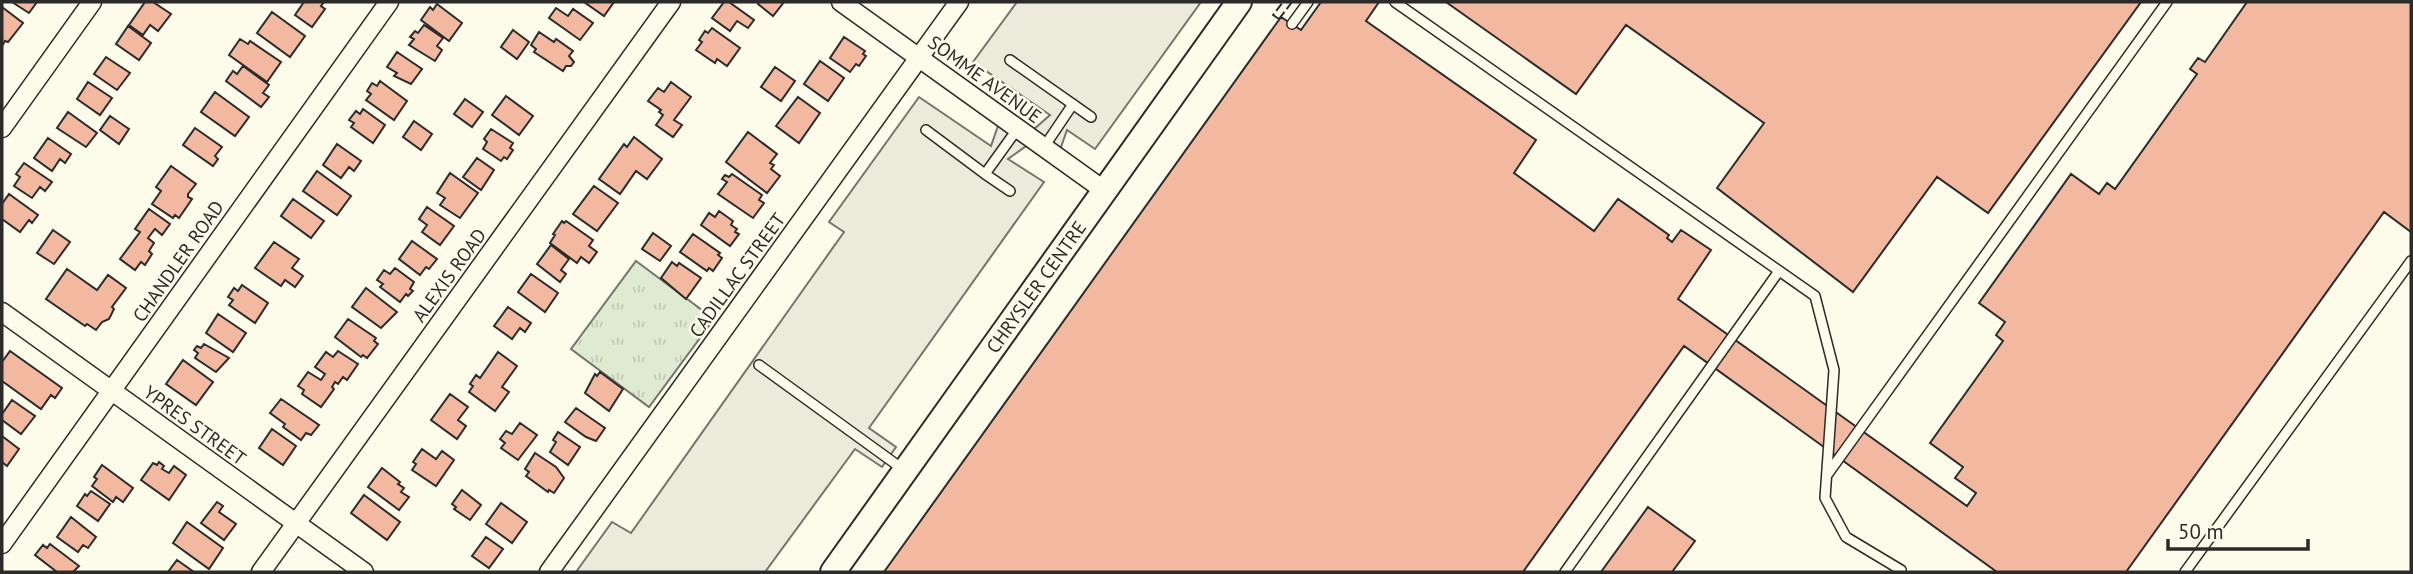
<svg xmlns="http://www.w3.org/2000/svg" width="2413" height="574" font-family="'PT Sans',sans-serif">
	<defs>
		<pattern id="grass-tufts" width="24" height="20" patternUnits="userSpaceOnUse" patternTransform="scale(1.75)"><rect width="24" height="20" fill="#deebd1"/><path d="M3 7l-1-3M5 7V3M7 7l1-3M15 17l-1-3M17 17v-4M19 17l1-3" fill="none" stroke="#bfcab4"/></pattern>
	</defs>
	<rect width="100%" height="100%" fill="#fdfbea"/>
	<path fill="url(#grass-tufts)" stroke="#74746e" stroke-width="2" d="M636 261 714 319 649 407 571 349Z"/>
	<path fill="#eceadb" stroke="#74746e" stroke-width="2" d="M1017 2H1201L1095 149 1067 130 1060 150 1033 130 1050 115 973 62Z
		M919 97 991 146 999 123 1029 144 1008 159 1044 182 869 428 896 447 882 467 855 449 765 572H576L612 522 631 533 844 232 829 222Z"/>
	<path fill="#f2b8a0" stroke="#2b2b2b" stroke-width="2" d="M12 2H37L29 13Z
		M145 2H153L171 14 158 31 150 25 143 35 129 25Z
		M304 2H324L321 6 325 9 312 27 295 15Z
		M584 2H614L604 16Z
		M724 2H729L754 20 748 28 737 21 730 31 712 18Z
		M759 2H784L773 16 758 4Z
		M1321 2H1379L1366 21 1536 140 1514 173 1594 231 1618 199 1669 235 1667 238 1672 242 1681 230 1711 250 1678 299 1967 506 1976 493 1955 478 1963 467 1930 443 2003 341 1996 335 2005 322 1979 303 2071 174 2099 194 2107 183 2115 189 2197 74 2190 69 2198 58 2205 62 2247 2H2411V232L2384 212 2126 572H1997L1684 346 1523 572H884L1281 17 1301 30Z
		M1446 2H2141L1988 213 1937 177 1853 292 1717 188 1764 123 1626 25 1576 94Z
		M437 4 462 23 449 41 421 20 430 7 433 10Z
		M2 7 23 23 8 42 5 41 2 46Z
		M556 8 568 16 573 9 593 23 580 40 549 18Z
		M272 12 305 36 290 57 257 33Z
		M424 25 443 38 437 46 442 50 435 61 409 45 414 39 410 37 415 31 418 33Z
		M128 26 151 43 139 60 116 44Z
		M712 28 740 48 727 66 717 59 715 63 696 50 702 42 699 40 705 31 708 33Z
		M513 30 529 42 517 59 501 47Z
		M539 32 554 42 556 39 573 51 569 56 574 62 571 66H566L563 71 534 52 536 49 531 45Z
		M844 37 865 51 863 54 866 56 859 66 856 64 850 72 830 58Z
		M240 39 248 44 250 41 281 62 267 82 229 55Z
		M397 52 422 69 411 84 394 76 397 73 387 67Z
		M106 57 130 73 117 90 94 74Z
		M820 61 844 78 828 101 804 84Z
		M243 66 269 85 263 93 269 97 261 107 226 81 233 71 237 74Z
		M775 67 795 81 781 101 761 87Z
		M380 81 407 101 394 120 366 100 371 94 367 91 372 83 377 86Z
		M88 82 112 98 100 115 77 99Z
		M671 82 691 97 674 120 682 125 673 137 656 125 663 115 659 112 661 110 648 101 658 88 664 92Z
		M215 92 249 117 235 136 201 112Z
		M506 96 533 116 519 135 492 115Z
		M798 97 820 113 799 143 776 126Z
		M465 99 483 112 472 127 454 114Z
		M363 109 385 125 373 143 351 127 354 123 349 120 356 111 360 114Z
		M68 112 97 133 86 147 57 128Z
		M110 116 129 129 119 144 100 130Z
		M414 121 432 134 421 150 403 137Z
		M195 128 222 147 215 156 218 159 213 166 183 145Z
		M491 129 513 143 510 148 513 150 507 159 504 157 501 161 483 149 487 142 484 139Z
		M748 132 777 154 770 163 774 165 771 169 780 176 767 193 726 162Z
		M634 137 662 159 647 179 636 171 620 194 599 179 624 144 627 147Z
		M48 138 71 154 65 163 60 159 52 171 34 158Z
		M337 144 361 161 354 171 349 167 341 178 323 165Z
		M477 158 494 170 481 190 463 177Z
		M24 163 52 182 45 191 40 187 32 198 14 186 20 177 16 174Z
		M171 166 196 184 188 194V197L192 199 179 218 175 215 173 218 152 204 161 191 156 187Z
		M317 171 351 196 337 215 303 191Z
		M450 173 478 193 460 218 440 205 445 198 437 193Z
		M732 174 762 195 759 200 764 203 753 218 718 194 727 182 722 179 725 175 729 177Z
		M594 186 618 203 597 231 573 214Z
		M9 194 38 215 32 223 29 220 20 232 2 219V204Z
		M293 199 324 221 311 238 281 216Z
		M427 207 454 226 440 245 422 232 427 225 419 219Z
		M149 209 170 224 162 235 155 229 148 238 154 243 149 251 152 254 145 265 141 262 135 270 120 259 140 232 135 229Z
		M719 211 733 221 731 225 737 229 735 232 739 234 730 246 701 225 709 213 715 217Z
		M562 221 564 223 566 221 593 240 589 246 597 252 589 263 581 257 577 263 550 243 555 235 553 234Z
		M53 230 70 242 54 264 37 253Z
		M653 233 671 246 660 261 642 249Z
		M693 234 720 253 718 255 722 258 713 271 709 268 707 271 680 252Z
		M412 241 437 259 429 269 426 267 420 275 399 259Z
		M274 242 299 259 292 268 303 276 295 287 285 280 281 286 255 268Z
		M551 245 569 259 561 270 566 274 560 282 537 264Z
		M672 262 677 266 679 263 701 278 686 299 661 278Z
		M395 268 414 282 410 289 413 291 408 296 406 294 400 302 380 287 383 284 377 280 384 270 390 274Z
		M67 269 97 290 108 275 126 288 112 307 114 309 109 319 102 322 96 330 87 324 85 326 46 299Z
		M531 274 558 293 545 312 518 292Z
		M242 285 268 303 255 323 229 305 233 300 228 297 234 288 238 291Z
		M366 288 397 312 381 328 352 307Z
		M508 307 531 323 525 332 520 328 512 339 494 326Z
		M218 314 246 333 233 352 206 333Z
		M348 319 376 338 374 341 378 344 367 358 363 355 361 357 335 337Z
		M204 344 229 358 216 372 195 358 198 353 194 350 197 346 201 348Z
		M10 351 62 388 55 398 51 395 41 409 2 381V362Z
		M338 351 358 364 347 380 343 377 338 384 335 382 332 387 334 389 321 407 302 394 304 390 298 386 308 372 321 380 325 374 315 367 326 352 333 357Z
		M498 352 517 366 502 387 509 392 495 411 469 392 473 386 470 384 476 375 480 378Z
		M183 360 213 382 196 405 166 384Z
		M600 372 623 389 609 411 585 393 595 374 597 376Z
		M450 394 468 407 458 420 466 426 457 439 431 420Z
		M281 399 319 425 311 435 306 433 301 440 283 427 285 424 270 413Z
		M12 400 35 416 21 434 2 420V414Z
		M576 408 605 428 596 441 586 437 565 422Z
		M520 423 537 435 518 460 501 448 505 443 500 439 506 431 512 434Z
		M272 429 296 446 283 465 259 448Z
		M558 432 580 447 568 465 550 452 556 442 553 440Z
		M2 436 19 449 7 466 2 462Z
		M422 449 436 459 442 451 454 460 436 486 412 470 416 464 413 462Z
		M535 453 556 467 564 478 554 493 549 490 548 492 526 476 529 472 525 469Z
		M159 462 164 466 162 469 169 473 174 466 186 475 169 500 141 480 153 463 157 465Z
		M102 465 133 488 123 502 116 497 113 502 92 486 97 479 94 477Z
		M382 468 400 482 398 484 404 488 401 492 409 497 399 510 368 487Z
		M462 490 481 505 470 520 454 509 456 507 452 504Z
		M91 491 110 504 98 521 77 506 85 494 87 496Z
		M364 495 400 522 387 540 351 513Z
		M217 502 223 506 219 512 236 524 224 540 201 523Z
		M501 503 527 522 512 543 486 524Z
		M1648 507 1695 541 1672 572H1601Z
		M71 517 96 537 88 548 83 545 78 552 57 537Z
		M187 522 223 548 209 569 173 543Z
		M486 537 503 549 489 568 472 556Z
		M50 544 79 566 73 572H57L35 555 43 545 47 548Z
		M177 560 194 572H168Z"/>
	<g fill="none" stroke-linecap="round" stroke-linejoin="round">
		<g stroke="#2b2b2b" stroke-width="12">
			<path id="lane" d="M1395 2 1815 296 1834 370 1825 498 1846 537 1901 570 1900 572
				M1292 24 1308 2
				M1010 60 1091 117
				M926 130 985 174
				M1044 147 1073 104
				M1010 191 985 174 1018 128
				M759 365 904 470
				M1827 475 2167 2
				M1565 572 1779 271
				M2185 572 2411 261"/>
		</g>
		<g stroke="#2b2b2b" stroke-width="21">
			<path id="street" d="M841 2 1105 191
				M2 128 92 2
				M2 312 364 572
				M2 544 389 2
				M261 572 671 2
				M549 572 959 2"/>
		</g>
		<g stroke="#2b2b2b" stroke-width="28">
			<g id="secondary">
				<path id="s1" d="M833 572 1239 2"/>
			</g>
		</g>
		<use href="#lane" stroke="#fdfbea" stroke-width="9"/>
		<use href="#street" stroke="#fdfbea" stroke-width="18"/>
		<use href="#secondary" stroke="#fdfbea" stroke-width="24"/>
		<path stroke="#2b2b2b" stroke-width="2" stroke-dasharray="9 3.5" stroke-linecap="butt" d="M1279 19 1292 2
			M1279 19 1273 15 1283 2"/>
	</g>
	<g text-anchor="middle" stroke-width="5" stroke-linejoin="round" paint-order="stroke">
		<g font-size="19" fill="#2b2b2b" stroke="#fdfbea">
			<text transform="translate(985 79) rotate(36)" y="7">SOMME AVENUE</text>
			<text transform="translate(178 261) rotate(-55)" y="7">CHANDLER ROAD</text>
			<text transform="translate(449 275) rotate(-54)" y="7">ALEXIS ROAD</text>
			<text transform="translate(737 275) rotate(-54)" y="7">CADILLAC STREET</text>
			<text dy="7" stroke="none"><textPath href="#s1" startOffset="350">CHRYSLER CENTRE</textPath></text>
			<text transform="translate(195 425) rotate(36)" y="7">YPRES STREET</text>
		</g>
	</g>
	<rect width="2413" height="574" fill="none" stroke="#2b2b2b" stroke-width="7"/>
	<path d="M2168 539v10h140v-10" fill="none" stroke="#2b2b2b" stroke-width="3.5"/>
	<text x="2178" y="539" font-size="21" fill="#2b2b2b" stroke="#fdfbea" stroke-width="5" paint-order="stroke">50 m</text>
</svg>
